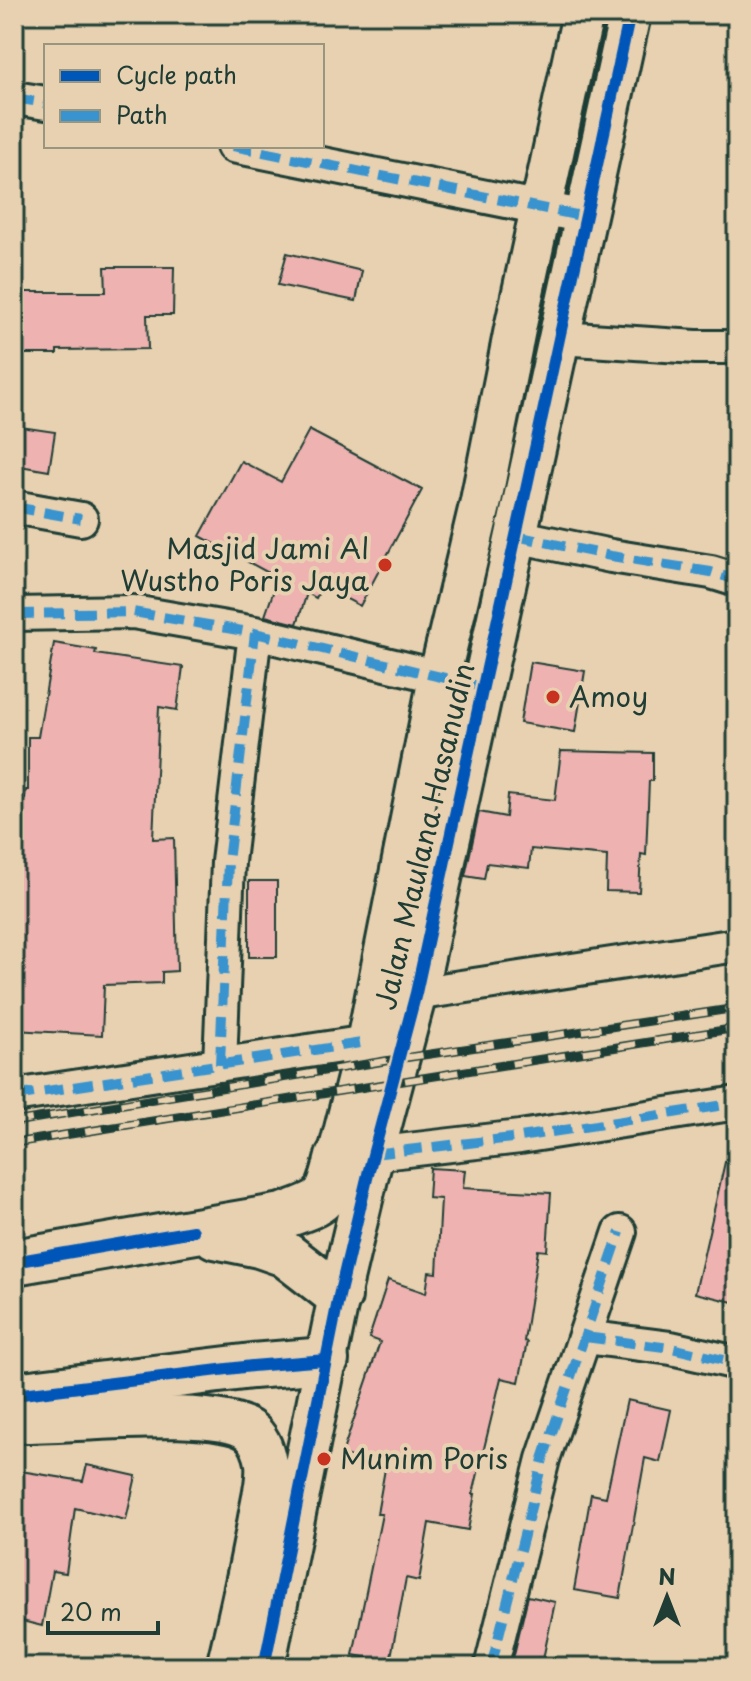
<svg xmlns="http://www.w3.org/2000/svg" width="751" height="1681" font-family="'Playpen Sans',sans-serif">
	<rect width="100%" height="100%" fill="#e8d1b1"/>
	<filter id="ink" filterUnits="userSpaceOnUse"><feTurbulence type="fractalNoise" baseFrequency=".0125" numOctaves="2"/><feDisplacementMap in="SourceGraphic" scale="16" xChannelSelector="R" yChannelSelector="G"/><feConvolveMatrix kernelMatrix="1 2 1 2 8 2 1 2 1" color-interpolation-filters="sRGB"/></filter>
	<g filter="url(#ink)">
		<path fill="#eeb2b0" stroke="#1f3d34" stroke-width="2" d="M287 253 362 271 356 301 278 285Z
			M105 267H174L173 315H147L148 349 57 350V354H14V292H106Z
			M14 426 55 432 49 471 14 465Z
			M309 430 422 490 360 606 322 586 316 598 307 593 297 624 265 616 278 578 200 536 241 461 281 482Z
			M54 643 96 650 95 654 183 667 177 710 159 707 153 839 174 838 177 971 162 972V983L104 985 102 1035 14 1030V797L25 798 26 790H28V737H38Z
			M530 662 585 671 575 732 520 723Z
			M561 751 653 753V781H649L646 855 641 854 639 892 606 891 607 856 531 849 529 868 487 863 484 879 465 876 479 812 506 817 508 795 555 800Z
			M249 881H277V957H249Z
			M725 1162 737 1164V1303L695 1293Z
			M430 1168 465 1170 463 1188 551 1193 547 1251 538 1250 524 1341 527 1342 519 1382 501 1378 473 1494H475L468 1530 429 1523 419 1581 406 1578 390 1662 353 1655 382 1514H377L385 1469 342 1454 380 1342 369 1338 388 1280 426 1293 429 1272 437 1273 441 1199 428 1198Z
			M627 1400 671 1410 660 1462 645 1458 620 1598 574 1590 591 1494 606 1497Z
			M87 1465 136 1476 126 1520 75 1508 66 1573 52 1571 42 1626 14 1619V1470L83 1481Z
			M528 1596 555 1602 543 1659 538 1658 536 1667H511Z"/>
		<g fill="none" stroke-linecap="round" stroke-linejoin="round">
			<g stroke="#1f3d34" stroke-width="38">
				<path id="minor" d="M14 98 46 103
					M233 146 586 217
					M560 338 696 347H737
					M14 507 81 519
					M516 536 611 556 711 572 737 580
					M14 614 133 612 255 633 483 687
					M395 997 737 945
					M220 1065 228 862 255 633
					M14 1096 367 1042
					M373 1154 520 1137 737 1103
					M585 1337 671 1348 737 1363
					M491 1667 543 1459 620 1232"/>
			</g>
			<g stroke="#1f3d34" stroke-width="46">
				<path id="tertiary" d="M338 1157 367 1042 439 678 481 501 515 329 583 14
					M14 1422C62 1424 217 1405 250 1431 259 1438 264 1452 266 1463 268 1481 262 1500 259 1518 250 1568 239 1617 227 1667
					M264 1667 339 1296 369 1170 416 993 630 14"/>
			</g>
			<g stroke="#1f3d34" stroke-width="50">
				<path id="secondary" d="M215 1236 259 1245 285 1254 339 1296
					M14 1262 283 1216C327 1201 327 1201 338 1157
					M14 1395 252 1366 326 1360"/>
			</g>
			<use href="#minor" stroke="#e8d1b1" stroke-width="32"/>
			<use href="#tertiary" stroke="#e8d1b1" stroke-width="40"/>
			<use href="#secondary" stroke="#e8d1b1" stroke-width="44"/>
			<g stroke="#1f3d34" stroke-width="9">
				<path id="rail" d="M14 1122 397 1059 737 1008
					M14 1143 737 1028"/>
			</g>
			<use href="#rail" stroke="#e8d1b1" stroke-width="6" stroke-dasharray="18" stroke-linecap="butt"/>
			<path stroke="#3993ce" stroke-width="10" stroke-dasharray="20 10" stroke-linecap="butt" d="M14 98 46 103
				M233 146 586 217
				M14 507 81 519
				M516 536 611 556 711 572 737 580
				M14 614 133 612 255 633 483 687
				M220 1065 228 862 255 633
				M14 1096 367 1042
				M373 1154 520 1137 737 1103
				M585 1337 671 1348 737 1363
				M491 1667 543 1459 620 1232"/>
			<g stroke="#e8d1b1" stroke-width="17">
				<path id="cycleway" d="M14 1262 193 1231
					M14 1395 252 1366 326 1360
					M264 1667 339 1296 369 1170 416 993 630 14"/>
			</g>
			<use href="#cycleway" stroke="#0057b8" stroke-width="12"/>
		</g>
	</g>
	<g fill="#c8321e" stroke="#e8d1b1" stroke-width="3">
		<circle cx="385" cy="565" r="8"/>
		<circle cx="553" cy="697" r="8"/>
		<circle cx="324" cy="1459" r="8"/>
	</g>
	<g text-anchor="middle" stroke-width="8" stroke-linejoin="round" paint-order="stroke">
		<g font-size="28" fill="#1f3d34" stroke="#e8d1b1" text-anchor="start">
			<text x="369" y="559" text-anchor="end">Masjid Jami Al<tspan x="369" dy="32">Wustho Poris Jaya</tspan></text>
			<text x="569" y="707">Amoy</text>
			<text x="340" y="1469">Munim Poris</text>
		</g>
		<g font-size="28" fill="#1f3d34" stroke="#e8d1b1">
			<text transform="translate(425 836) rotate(-77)" y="10">Jalan Maulana Hasanudin</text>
		</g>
	</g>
	<rect width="751" height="1681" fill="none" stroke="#e8d1b1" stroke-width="48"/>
	<rect x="24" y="24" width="703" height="1633" fill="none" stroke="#1f3d34" stroke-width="3" filter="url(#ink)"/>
	<rect x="44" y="44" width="280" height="104" fill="#e8d1b1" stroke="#98967f" stroke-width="2"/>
	<rect x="60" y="70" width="40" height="12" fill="#0057b8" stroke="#98967f" stroke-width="2"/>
	<text x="116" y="84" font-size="24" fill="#1f3d34">Cycle path</text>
	<rect x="60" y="110" width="40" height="12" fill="#3993ce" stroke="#98967f" stroke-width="2"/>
	<text x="116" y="124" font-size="24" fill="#1f3d34">Path</text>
	<g transform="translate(667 1597)" stroke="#e8d1b1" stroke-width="6" paint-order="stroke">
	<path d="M0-6L14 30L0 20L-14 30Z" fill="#1f3d34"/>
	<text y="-12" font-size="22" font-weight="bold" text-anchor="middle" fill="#1f3d34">N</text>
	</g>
	<path d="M48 1621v12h110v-12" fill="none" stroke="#1f3d34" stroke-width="4"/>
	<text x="60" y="1621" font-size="24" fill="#1f3d34" stroke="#e8d1b1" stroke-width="6" paint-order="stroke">20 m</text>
</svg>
